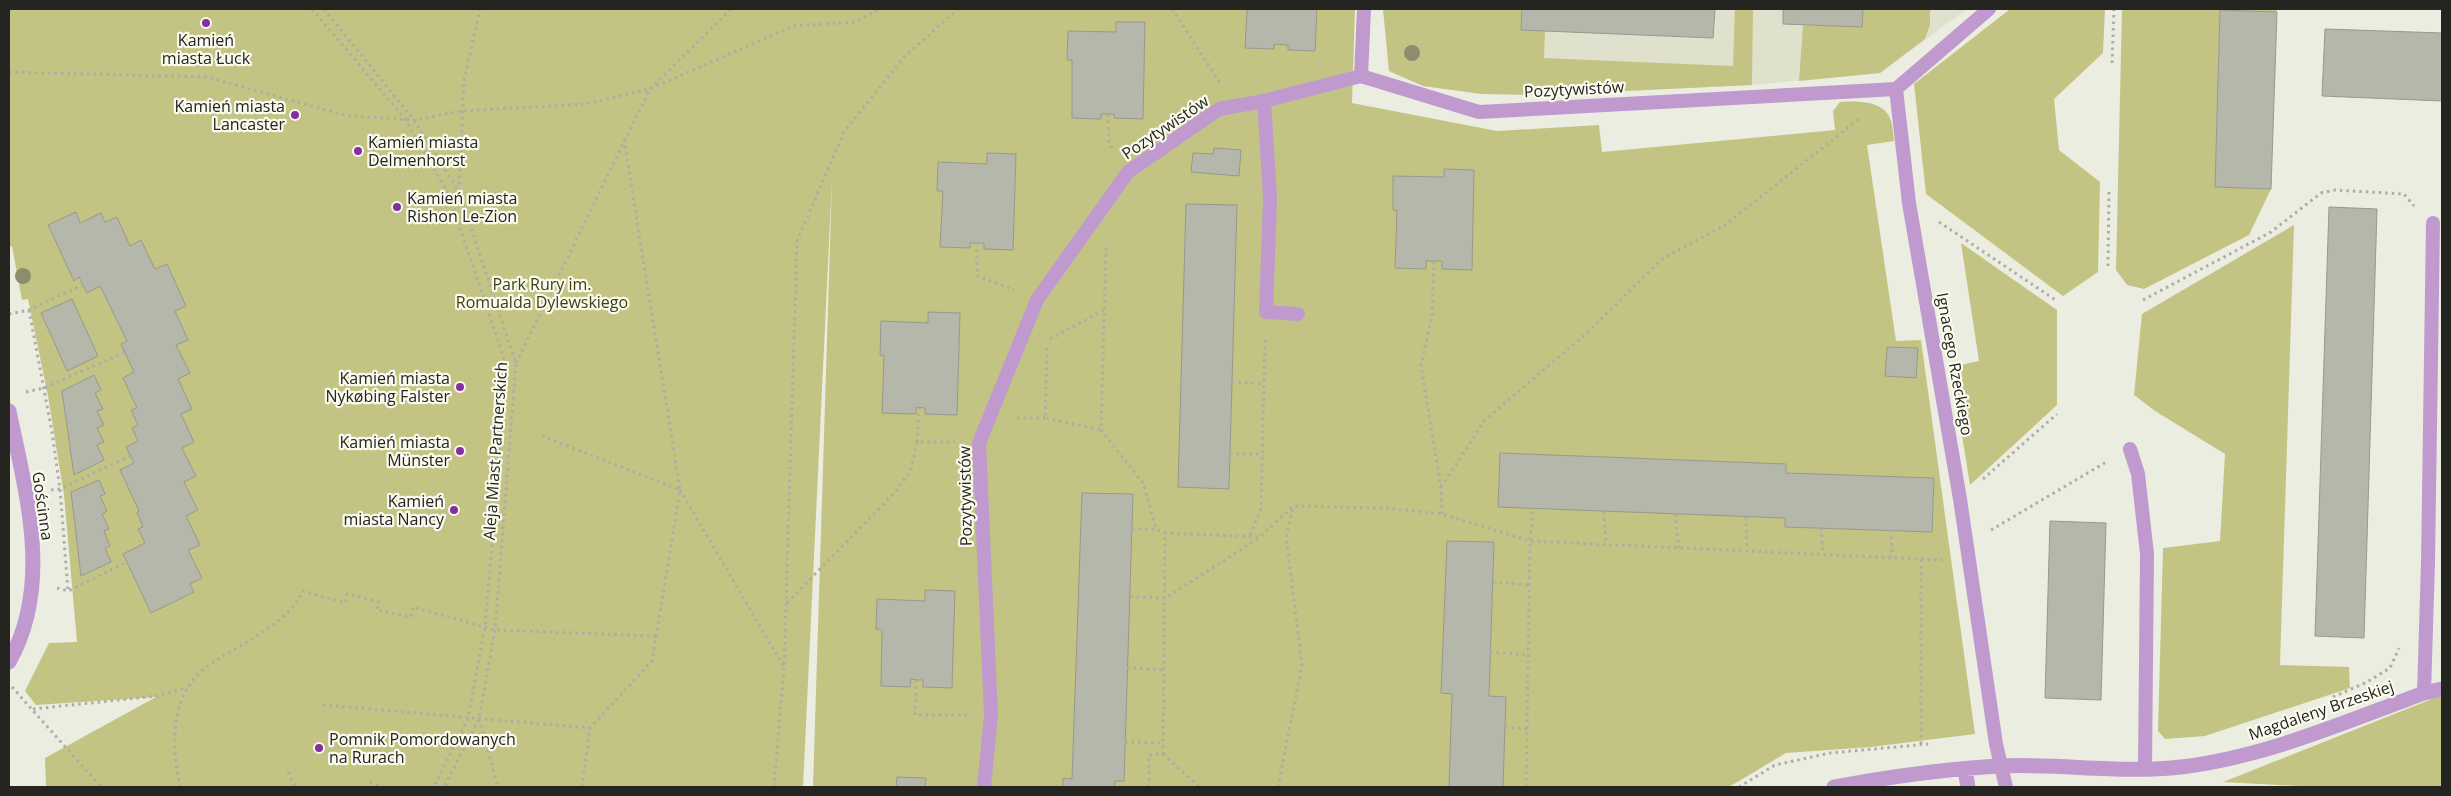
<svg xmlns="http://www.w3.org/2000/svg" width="2451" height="796" font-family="'Open Sans',sans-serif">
	<rect width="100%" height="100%" fill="#ecede1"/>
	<path fill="#e0e1cd" d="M1383 9H1967L1880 73 1752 85 1541 95 1482 94 1423 86 1389 71Z"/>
	<path fill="#c3c484" d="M9 9H1355L1352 103 1497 131 1599 125 1602 152 1835 130 1833 111 1840 102C1857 101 1885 100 1891 121 1893 127 1893 135 1894 141L1867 145 1896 341 1921 340 1975 734 1871 747 1786 753 1729 787H813L832 180 803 787H46L45 758 156 697 36 705 25 691 49 643 77 642 64 495 48 396 28 299 22 300 12 246 9 247Z
		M1383 9H1522L1521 30 1545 31 1544 58 1733 66 1735 9H1753L1752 85 1541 95 1482 94 1423 86 1389 71Z
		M1863 9H1930V25L1925 39 1880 73 1799 81 1803 25 1862 27Z
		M2010 9H2105L2103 53 2054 99 2059 150 2100 182 2098 272 2063 296 1926 194 1914 84Z
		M2122 9H2276L2277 12 2220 11 2215 187 2271 189 2249 235 2144 289 2127 285 2116 270Z
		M2294 225 2280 665 2349 667 2350 688 2205 736 2165 739 2158 731 2163 548 2220 541 2225 454 2155 411 2134 395 2142 314Z
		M1961 243 2057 310V405L1970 485 1951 367 1979 361Z
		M2442 695V787H2317L2223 782Z"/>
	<path fill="#b6b7ab" stroke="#98988d" d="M1247 9H1317L1315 51 1288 50V45L1274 44V49L1245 48Z
		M1522 9H1715L1713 38 1521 30Z
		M1783 9H1863L1862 27 1783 24Z
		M2220 10 2277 12 2271 189 2215 187Z
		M1116 22H1145L1143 119 1114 118V114H1101V119L1072 118V60H1067L1068 31 1116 32Z
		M2325 29 2442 33V101L2322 96Z
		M1214 148 1241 150 1239 176 1191 172 1193 153 1213 154Z
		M987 153 1016 154 1013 250 984 249V243H970V248L940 247 943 191H937L938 162 987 164Z
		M1444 169 1474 170 1472 270 1442 269V261H1426V269L1395 268 1397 210H1393V176L1444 177Z
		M1186 204 1237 205 1229 489 1178 487Z
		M2329 207 2377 209 2364 638 2315 636Z
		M76 212 80 223 101 213 105 222 117 217 130 246 141 240 155 269 167 264 186 306 175 311 188 340 176 345 190 373 178 379 192 409 181 414 194 442 182 448 196 476 184 482 198 510 186 516 200 545 188 550 202 578 190 584 194 592 151 613 123 554 145 543 138 529 143 527 137 512 139 511 120 470 134 463 126 447 138 441 132 428 138 425 131 410 137 408 123 378 134 372 121 344 127 341 100 286 87 293 79 277 74 281 48 225Z
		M72 299 98 356 67 371 41 313Z
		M928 312 960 313 957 415 925 414V408L916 407V414L882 413 884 356 880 355 881 321 928 323Z
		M1887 347 1918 348 1916 378 1885 376Z
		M94 375 101 390 95 393 103 409 97 411 104 425 97 428 104 442 97 445 104 460 74 475 62 391Z
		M1500 453 1786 464V473L1934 478 1932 532 1785 527V518L1498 507Z
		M99 480 105 494 100 496 107 511 102 514 109 529 104 531 110 546 105 548 111 562 81 576 71 492Z
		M1082 493 1133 494 1124 781H1115L1114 787H1063V778L1072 779Z
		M2050 521 2106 523 2101 700 2045 698Z
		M1447 541 1494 542 1489 696 1506 697 1503 787H1449L1452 694 1441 693Z
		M925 590 955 591 952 688 923 687V680H916L911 679 910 687 881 686 882 630 876 629 877 599 925 601Z
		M897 777 926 778 925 787H896Z"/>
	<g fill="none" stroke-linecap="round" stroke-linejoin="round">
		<path stroke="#adada4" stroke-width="3" stroke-dasharray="2.5 4" stroke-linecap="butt" d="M312 9 405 119 449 195 507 367 485 627 468 718 434 787
			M324 9 414 120 459 192 516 363 495 630 479 719 444 787
			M1172 9 1221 84
			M2112 63 2114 9
			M9 72 206 77 348 116 414 120 461 111 584 104 650 89 793 26 854 22 880 9
			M1108 114 1109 144 1114 151
			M459 191 464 81 480 9
			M1939 222 2057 301
			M977 243V276L1014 290
			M1106 248 1101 430 1143 483 1156 529 1165 533
			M1434 261 1432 316 1421 365 1441 487 1442 514
			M2108 266 2109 189
			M2143 300 2271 232 2321 193 2335 190 2404 194 2414 206
			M29 310 52 432 60 489 68 591
			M9 314 29 310 83 285
			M1050 339 1104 310
			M1047 348 1045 418 1101 430
			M516 363 650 89 731 9
			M1232 382 1264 384
			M26 392 44 388 125 352
			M1017 418H1045
			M542 436 680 490 624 139
			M917 442 919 408
			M1230 454H1263
			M1983 479 2057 414
			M1441 487 1485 420 1587 333 1662 259 1725 225 1860 118
			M51 490 60 489 130 456
			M680 490 784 667
			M1604 512 1606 544
			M1675 514 1679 548
			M1746 517 1747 551
			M1821 528 1823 554
			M1132 529H1156
			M1891 530 1892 557
			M1991 530 2108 461
			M1250 535 1261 509 1265 338
			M1493 582 1529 585
			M57 588 68 591 127 562
			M1130 597 1166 598 1260 537
			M787 603 896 491 911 470 917 442H955
			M1490 652 1528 655
			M1127 668 1165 670
			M916 680 915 715H967
			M12 687 101 787
			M2333 697 2367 682 2390 668 2399 648
			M323 705 590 728
			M33 709 157 696 185 688
			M479 719 498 787
			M1505 727 1527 729
			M1125 742 1163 743
			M1921 744V559
			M1163 754 1199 787
			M288 772 295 787
			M370 782 381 787
			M180 787C172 747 169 699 203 670 221 655 245 645 264 631 280 620 294 610 303 591L345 603 347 594 379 602 377 610 411 617 413 607 495 630 657 636
			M582 787 590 728 652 661 680 490
			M774 787 784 668 797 241 844 132 904 57 958 9
			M1149 787V755L1163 754 1165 533 1260 537 1293 506 1386 508 1442 514 1530 541 1943 560
			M1278 787 1302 664 1286 538 1293 507
			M1526 787 1530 541 1533 509
			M1739 787 1775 765 1830 753 1928 744"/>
		<path stroke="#c09ace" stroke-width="14" d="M1989 9 1896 89 1909 203 1960 499 1996 744 2006 787
			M1361 76 1364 9
			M1264 101 1270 199 1266 312 1298 314
			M2130 449 2138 474 2147 554 2145 769
			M2424 693 2428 563 2433 223
			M984 787 991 715 979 443 1037 300 1128 172 1219 109 1264 101 1361 76 1479 112 1896 89"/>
		<path stroke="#c09ace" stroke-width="15" d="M9 411C26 493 53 584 9 662
			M1965 770 1968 787
			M1834 787C1888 777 1944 769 1999 766 2060 763 2121 774 2181 767 2265 757 2345 722 2424 693L2442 689"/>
	</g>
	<g fill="#8c8d6f">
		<circle cx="1412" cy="53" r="8"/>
		<circle cx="23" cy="276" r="8"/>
	</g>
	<g fill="#832f9e" stroke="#fafaee" stroke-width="2">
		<circle cx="206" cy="23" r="5"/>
		<circle cx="295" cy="115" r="5"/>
		<circle cx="358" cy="151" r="5"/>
		<circle cx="397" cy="207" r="5"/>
		<circle cx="460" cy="387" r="5"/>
		<circle cx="460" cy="451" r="5"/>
		<circle cx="454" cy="510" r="5"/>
		<circle cx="319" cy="748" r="5"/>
	</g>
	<g text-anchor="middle" stroke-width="4.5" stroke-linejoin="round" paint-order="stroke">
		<g font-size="16" fill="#242420" stroke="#fafaee" text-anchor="end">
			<text x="206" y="46" text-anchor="middle">Kamień<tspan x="206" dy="18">miasta Łuck</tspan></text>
			<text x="285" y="112">Kamień miasta<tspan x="285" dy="18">Lancaster</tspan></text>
			<text x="368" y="148" text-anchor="start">Kamień miasta<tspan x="368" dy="18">Delmenhorst</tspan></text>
			<text x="407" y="204" text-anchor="start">Kamień miasta<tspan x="407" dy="18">Rishon Le-Zion</tspan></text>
			<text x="450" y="384">Kamień miasta<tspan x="450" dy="18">Nykøbing Falster</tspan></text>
			<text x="450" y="448">Kamień miasta<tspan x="450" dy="18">Münster</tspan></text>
			<text x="444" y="507">Kamień<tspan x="444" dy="18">miasta Nancy</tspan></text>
			<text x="329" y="745" text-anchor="start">Pomnik Pomordowanych<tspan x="329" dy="18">na Rurach</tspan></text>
		</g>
		<g font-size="16" fill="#242420" stroke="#fafaee">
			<text transform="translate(1574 89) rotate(-3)" y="6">Pozytywistów</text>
			<text transform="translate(1165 127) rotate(-34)" y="6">Pozytywistów</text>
			<text transform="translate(1955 364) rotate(80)" y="6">Ignacego Rzeckiego</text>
			<text transform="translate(495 451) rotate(-86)" y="6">Aleja Miast Partnerskich</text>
			<text transform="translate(965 496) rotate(-91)" y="6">Pozytywistów</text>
			<text transform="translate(43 506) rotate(82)" y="6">Gościnna</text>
			<text transform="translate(2321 710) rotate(-19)" y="6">Magdaleny Brzeskiej</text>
		</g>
		<g font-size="16" fill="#3e3e11" stroke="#fafaee">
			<text x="542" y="290">Park Rury im.<tspan x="542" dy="18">Romualda Dylewskiego</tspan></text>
		</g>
	</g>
	<rect width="2451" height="796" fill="none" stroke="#242420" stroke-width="20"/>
</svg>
